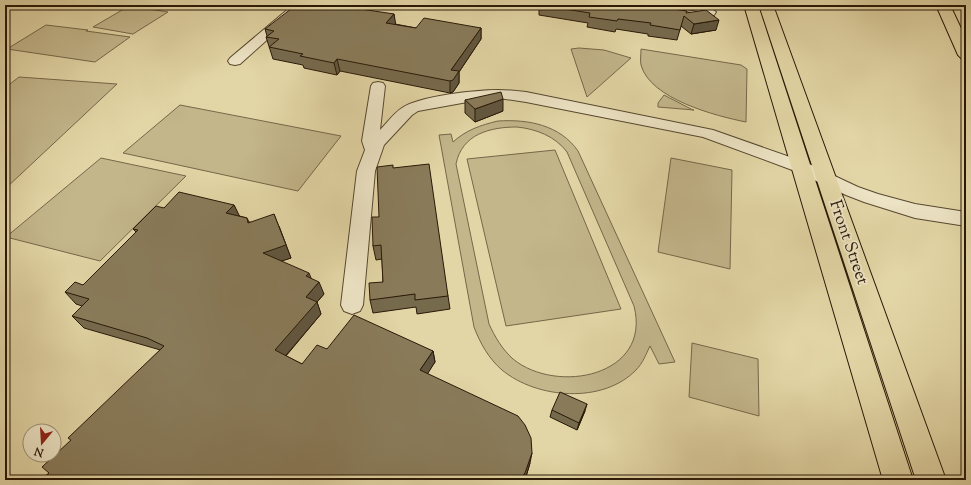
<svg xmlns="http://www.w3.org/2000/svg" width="971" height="485" font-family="'Sorts Mill Goudy',serif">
	<rect width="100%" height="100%" fill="#e3d6a6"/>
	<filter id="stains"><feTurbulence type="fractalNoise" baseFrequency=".005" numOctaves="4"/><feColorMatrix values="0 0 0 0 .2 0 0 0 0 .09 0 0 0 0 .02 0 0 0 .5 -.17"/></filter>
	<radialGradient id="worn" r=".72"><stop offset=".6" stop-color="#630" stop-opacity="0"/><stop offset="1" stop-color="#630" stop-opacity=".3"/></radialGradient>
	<path fill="#c3b68b" stroke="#766749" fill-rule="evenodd" d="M129 6 168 12 133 34 93 27Z
		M46 25 88 30 86 31 130 37 95 62 7 49Z
		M579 48 604 50 631 58 587 97 571 49Z
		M641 49 741 65 747 69 746 122C716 116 650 99 641 65 640 60 641 54 641 49Z
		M19 77 117 84 5 189V88Z
		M664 95 693 110H694L658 107V103Z
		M180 105 341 136 298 191 123 153Z
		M498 121C528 119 560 125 578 151L675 362 659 364 650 346C646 354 643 363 636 370 603 404 537 399 502 370 489 359 480 343 474 327L439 135 451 134 453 142C466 130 481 125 498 121ZM517 127C536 129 555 136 567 152L634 306C652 376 557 395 513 359 502 349 495 337 489 324L456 164C462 134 490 127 517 127Z
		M555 150 621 309 506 326 467 159Z
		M101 158 186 176 100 261 6 237Z
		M671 158 732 170 730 269 658 252Z
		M692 343 758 359 759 416 689 397Z"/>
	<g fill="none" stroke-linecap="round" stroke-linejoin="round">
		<g stroke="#57482f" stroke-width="2">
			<path id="minor" d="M293 5H306L240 64 235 65 230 64 228 61 230 58Z
				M693 5H707L716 12 714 15 710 16 683 20 679 19 677 16 679 13 699 10Z
				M378 82 383 83 385 86 380 130C387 123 394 113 402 108 419 96 476 90 498 90 507 90 517 91 526 92L713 130 807 163 858 187 878 194 915 204 966 212V226L915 218 864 202 846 195 795 171 703 137 526 102 499 98 473 101 418 111 412 115 384 145 375 171 363 305 360 311 352 314 344 311 341 305 357 171 365 150 362 141 371 86 373 83Z"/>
		</g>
		<g stroke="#281807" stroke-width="2">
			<path id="major" d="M744 5H758L913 480H883Z
				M759 5H773L946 480H916Z"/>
		</g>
		<g stroke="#281807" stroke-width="2">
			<path id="highway" d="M936 5H950L966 39V60L961 58 958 55Z
				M959 5H966V10L961 9Z"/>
		</g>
		<use href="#minor" fill="#ede4c5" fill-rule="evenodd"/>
		<use href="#major" fill="#e3d6a6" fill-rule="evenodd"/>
		<use href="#highway" fill="#e3d6a6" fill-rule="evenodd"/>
	</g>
	<path fill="#766a4d" stroke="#281807" d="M539 5H688L686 10 645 5 686 13 716 30 691 34 681 26 677 40 648 36V34L616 29 615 32 587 27 588 23 539 15Z
		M394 14 395 24 416 28H481V39L459 72V83L453 92 450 93 340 71 337 75 304 68 303 65 273 59 266 37 267 36 265 29Z
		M465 100 503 111 475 122 465 113Z
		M393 168 448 296 450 309 417 314 416 307 373 313 370 300 383 282 382 259 376 260 373 246 379 217Z
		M234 205 239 216 247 218 249 222 279 226 291 258 281 261 311 279 324 294 317 302 321 314 286 356 302 364 327 349 433 351 435 362 427 373 530 463 525 480H41L49 473 71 440 160 350 157 349 84 328 72 316 82 306 76 304 65 292 83 285 136 232 133 229 164 208Z
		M552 410 585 411 577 430 550 417Z"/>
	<path fill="#60563f" stroke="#281807" d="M394 14 396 26 386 23Z
		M719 20 716 30 691 34 694 24Z
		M481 28V39L459 72V83L453 92 450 93V81L451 70Z
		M337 59 340 71 337 75 334 63Z
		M503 99V111L475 122V109Z
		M234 205 240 217 226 213Z
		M274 214 291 258 269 265 263 253Z
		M309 273 314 285 306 276Z
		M319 282 324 294 317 302 321 314 281 361 275 350 306 297Z
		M433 351 435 362 423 381 420 370Z
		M587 404 585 411 577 430 579 423Z
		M532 453 530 463 525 480H519Z"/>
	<path fill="#897b5a" stroke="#281807" d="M296 5H334L394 14 386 23 416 28 424 18 481 28 451 70 459 71 453 80 450 81 337 59 334 63 300 56 303 54 269 47 279 39 266 37 274 31 265 29Z
		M539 5H645L687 11 686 13 706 10 719 20 694 24 684 16 680 30 650 25 651 23 618 19 617 21 589 17 590 13Z
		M501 92 503 99 475 109 465 100Z
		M429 164 448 296 415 300V294L370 300 369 283 383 282 381 245 373 246 372 217H379L377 167 393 165V168Z
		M179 192 234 205 226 213 247 218 248 223 274 214 286 245 263 253 309 273 306 276 319 282 306 297 317 302 275 350 302 364 317 345 327 349 354 315 433 351 420 370 518 416 525 425 531 438 532 453 525 473 519 480H41L49 473 42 467 71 440 68 438 164 346 147 338 72 316 89 299 65 292 75 282 83 285 138 230 133 229 156 206 164 208Z
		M560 392 587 404 579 423 552 410Z"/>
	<g text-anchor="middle" stroke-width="4" stroke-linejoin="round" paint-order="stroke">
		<g font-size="17" fill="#281807" stroke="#ede4c5">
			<text transform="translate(850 242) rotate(71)" y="6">Front Street</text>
		</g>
	</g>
	<rect width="971" height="485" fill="none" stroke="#e3d6a6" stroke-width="20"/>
	<rect x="6" y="6" width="959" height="473" fill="none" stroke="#281807" stroke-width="2"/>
	<rect x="10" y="10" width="951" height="465" fill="none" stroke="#281807"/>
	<g transform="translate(42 443) rotate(198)"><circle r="19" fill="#ede4c5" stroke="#9e9279"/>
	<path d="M0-3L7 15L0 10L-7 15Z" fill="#8f2418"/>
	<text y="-6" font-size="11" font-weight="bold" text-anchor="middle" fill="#281807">N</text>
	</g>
	<rect width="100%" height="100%" filter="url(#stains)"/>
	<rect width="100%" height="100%" fill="url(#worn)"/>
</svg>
